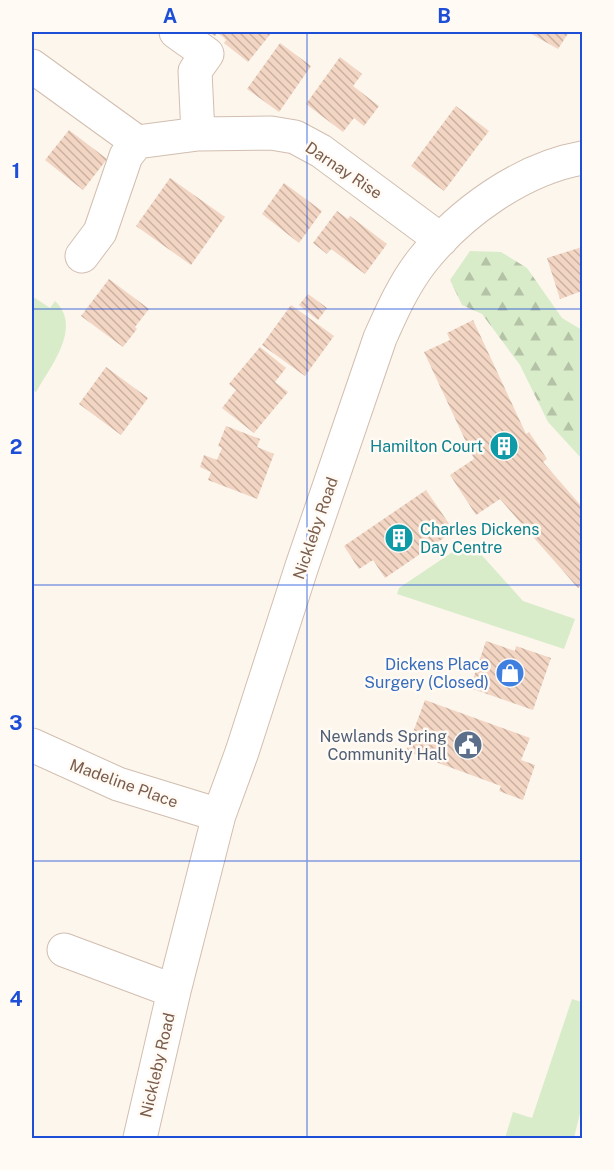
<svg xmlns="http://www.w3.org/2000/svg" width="614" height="1170" font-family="'Public Sans',sans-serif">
	<defs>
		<pattern id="forest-firs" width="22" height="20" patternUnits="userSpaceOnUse" patternTransform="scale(1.5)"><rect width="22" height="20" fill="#d8ecc9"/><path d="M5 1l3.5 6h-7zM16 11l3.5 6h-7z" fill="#b4c2a5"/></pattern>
		<pattern id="building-back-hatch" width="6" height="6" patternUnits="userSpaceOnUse" patternTransform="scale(1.5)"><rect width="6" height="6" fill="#f3d5c3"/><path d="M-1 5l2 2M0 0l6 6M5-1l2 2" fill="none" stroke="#cab0a1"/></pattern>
	</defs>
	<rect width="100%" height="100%" fill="#fdf6ec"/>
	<path fill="#d8ecc9" d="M32 298H35L50 308 55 301C83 327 50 367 36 392L32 390Z
		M469 541 523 601 575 619 564 649 397 594 399 588Z
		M572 999 582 1002V1105L574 1138H505L513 1112 532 1118Z"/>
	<path fill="url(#forest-firs)" d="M470 251 501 252 527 268 562 318 582 330V459L548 422 520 365 482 314 462 305 450 280Z"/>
	<path fill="url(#building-back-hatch)" d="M208 32H272L248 62 224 43 226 40 223 37 217 33 215 36Z
		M528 32H569L558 49Z
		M280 43 311 66 279 112 247 89Z
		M340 57 362 74 353 86 379 106 364 126 354 118 343 132 306 104Z
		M456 106 489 131 444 191 411 166Z
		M69 130 107 159 83 190 45 160Z
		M170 178 225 217 191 265 136 226Z
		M284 183 322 211 299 243 262 214Z
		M337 211 348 219 350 216 387 244 365 274 331 249 327 254 313 243Z
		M582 247V291L560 299 547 258Z
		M109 279 149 309 135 327 137 329 123 347 81 316Z
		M308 294 327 308 318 320 299 305Z
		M291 305 334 336 305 376 262 345Z
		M473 320 526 434 529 432 547 459 543 462 582 507V585L578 588 500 499 476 515 450 475 474 459 424 352 450 340 447 333Z
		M260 347 286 368 275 382 288 392 254 433 222 408 236 390 229 384Z
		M106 367 148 398 121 435 79 404Z
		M226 426 260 439 257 447 274 454 257 499 208 480 211 472 200 467 204 455 217 460 222 448 218 446Z
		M426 490 454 531 385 578 373 560 359 569 344 546Z
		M486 641 515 651 516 646 551 658 533 710 470 688Z
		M425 700 530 738 521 760 535 765 523 800 499 791 501 786 406 751Z"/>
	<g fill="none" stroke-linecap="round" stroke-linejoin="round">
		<g stroke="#d1beb0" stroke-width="35">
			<path id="minor" d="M176 32 207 54 195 71 198 134
				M32 66 137 142 198 134 271 133 295 137 321 151 441 240
				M82 256 100 232 126 156 137 142
				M32 745 118 784 219 815
				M64 950 174 991
				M140 1138 174 991 219 815 242 752 302 566 380 338C392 311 404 284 422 261 460 213 521 169 582 158"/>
		</g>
		<use href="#minor" stroke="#fff" stroke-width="33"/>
	</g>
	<path fill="none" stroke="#1d4ed8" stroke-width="1.5" stroke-opacity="0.55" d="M307 32V1138M32 309H582M32 585H582M32 861H582"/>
	<defs>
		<g id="building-disc" transform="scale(1.5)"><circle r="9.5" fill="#0f9aa8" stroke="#fffaf3"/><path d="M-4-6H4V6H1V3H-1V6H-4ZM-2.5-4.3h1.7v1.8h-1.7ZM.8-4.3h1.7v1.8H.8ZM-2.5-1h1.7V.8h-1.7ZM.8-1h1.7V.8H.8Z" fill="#fff"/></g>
		<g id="shop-disc" transform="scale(1.5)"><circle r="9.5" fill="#3f7fe0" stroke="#fffaf3"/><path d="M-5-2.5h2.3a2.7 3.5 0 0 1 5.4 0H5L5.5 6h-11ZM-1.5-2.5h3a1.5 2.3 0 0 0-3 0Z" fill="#fff"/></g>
		<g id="civic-disc" transform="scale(1.5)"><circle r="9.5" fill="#5c6f8a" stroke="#fffaf3"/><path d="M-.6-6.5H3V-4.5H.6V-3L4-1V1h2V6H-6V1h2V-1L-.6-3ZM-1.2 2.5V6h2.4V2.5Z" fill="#fff"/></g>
	</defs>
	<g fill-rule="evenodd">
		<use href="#building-disc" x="504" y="446"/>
		<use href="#building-disc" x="399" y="538"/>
		<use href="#shop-disc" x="510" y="673"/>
		<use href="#civic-disc" x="468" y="745"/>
	</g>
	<g text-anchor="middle" stroke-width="5" stroke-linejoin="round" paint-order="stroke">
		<g font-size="16" fill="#7a5c4d" stroke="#fffaf3">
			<text transform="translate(344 170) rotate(34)" y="6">Darnay Rise</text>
			<text transform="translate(315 528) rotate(-71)" y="6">Nickleby Road</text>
			<text transform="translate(124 783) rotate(20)" y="6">Madeline Place</text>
			<text transform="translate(157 1065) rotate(-77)" y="6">Nickleby Road</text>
		</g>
		<g font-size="16" fill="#0d838f" stroke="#fffaf3" text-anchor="end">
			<text x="483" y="452">Hamilton Court</text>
			<text x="420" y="535" text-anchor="start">Charles Dickens<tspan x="420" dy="18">Day Centre</tspan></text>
		</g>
		<g font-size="16" fill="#366cbe" stroke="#fffaf3" text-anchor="end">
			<text x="489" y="670">Dickens Place<tspan x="489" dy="18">Surgery (Closed)</tspan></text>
		</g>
		<g font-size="16" fill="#4e5e75" stroke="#fffaf3" text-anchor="end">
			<text x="447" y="742">Newlands Spring<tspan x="447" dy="18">Community Hall</tspan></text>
		</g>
	</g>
	<rect width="614" height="1170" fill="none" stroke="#fffaf3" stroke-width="66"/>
	<rect x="33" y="33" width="548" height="1104" fill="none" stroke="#1d4ed8" stroke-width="2"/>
	<g font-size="20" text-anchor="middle" font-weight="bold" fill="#1d4ed8">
		<text x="170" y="23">A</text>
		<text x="444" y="23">B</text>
		<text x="16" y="178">1</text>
		<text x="16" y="454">2</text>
		<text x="16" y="730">3</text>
		<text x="16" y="1006">4</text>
	</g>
</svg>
